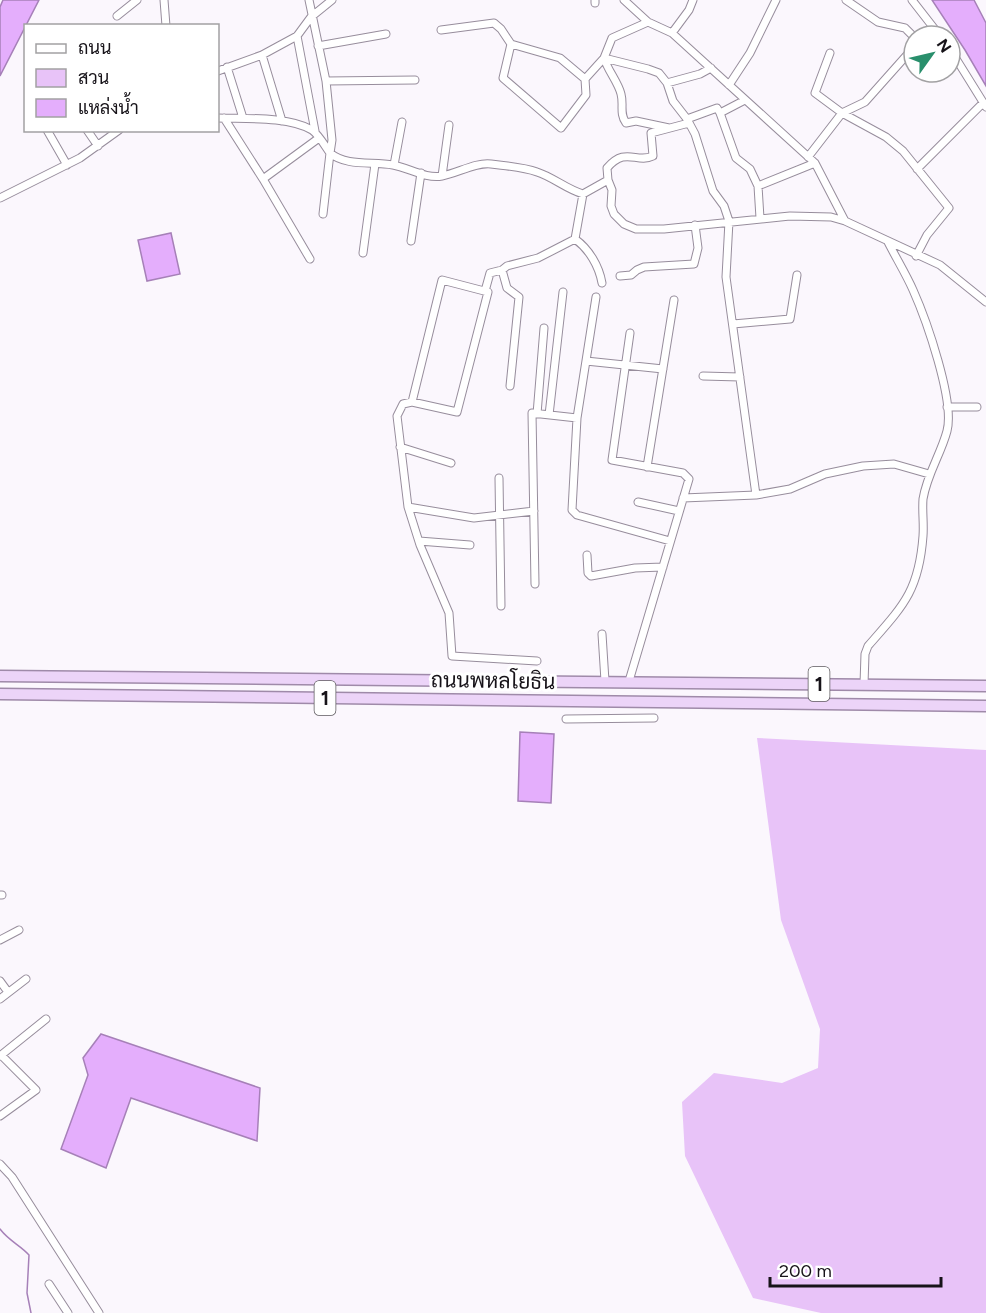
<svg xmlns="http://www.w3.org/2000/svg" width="986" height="1313" font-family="Figtree,Sarabun,sans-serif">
	<rect width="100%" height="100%" fill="#fbf7fd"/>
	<path fill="#e8c3f8" d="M757 738 986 750V1313H821L753 1298 685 1156 682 1102 714 1073 782 1083 818 1068 820 1029 781 920Z"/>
	<path fill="#e4aefc" stroke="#a680b8" stroke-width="1.5" d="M3 0H39L0 76V7Z
		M932 0H974L986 23V86L965 50Z
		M171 233 180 274 147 281 138 240Z
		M520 732 554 734 551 803 518 801Z
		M101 1034 260 1088 257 1141 131 1098 106 1168 61 1149 88 1075 83 1058Z"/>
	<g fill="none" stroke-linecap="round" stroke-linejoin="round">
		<path stroke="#a680b8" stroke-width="1.5" d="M0 1229C9 1241 20 1245 29 1255L27 1293 31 1313"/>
		<g stroke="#978d9c" stroke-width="9">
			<path id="minor" d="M164 0 166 26
				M309 0 326 81 332 140 330 153C347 167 373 161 393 165 409 168 426 179 442 176 458 173 476 162 491 164 506 166 523 167 537 172 553 177 566 189 583 194L608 180 612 190 611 206 614 214 624 224 636 229H664L790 216 831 217 845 221
				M595 0V3
				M624 0 648 22 672 33 815 163 845 221 940 265 986 302
				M846 0 878 22 905 28 914 37
				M912 0 940 36
				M117 16 137 0
				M441 30 494 23 501 29 511 44
				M672 33 689 10 693 0
				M297 36 315 131
				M924 36 933 28
				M318 46 386 34
				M950 49 986 107
				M830 53 815 93 842 113 886 137 903 151 949 208 927 235 916 256
				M262 55 282 121
				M604 58 648 69 659 73 667 83 673 101 687 119 695 134 713 191 724 206 729 221 726 277 756 495
				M604 58C608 71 618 82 621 94 624 105 619 113 626 123L636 121 669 128
				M227 67 243 118
				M218 71 262 55 297 36 311 17 332 0
				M585 79 560 58 511 44 503 78 561 128 586 95 585 79 604 58 612 38 648 22
				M326 81 415 80
				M667 83 700 74 711 68
				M729 85 750 53 776 0
				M745 100 720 113 736 158 750 169 758 186 815 163
				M218 118C245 119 288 116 312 130 319 135 325 146 330 153L323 214
				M224 118 263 179 310 259
				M687 119 717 108 720 113
				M47 130 67 165
				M87 130 98 146
				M808 157 842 113 865 102 914 47
				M394 165 402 122
				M917 169 983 103
				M442 176 449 125
				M263 179 319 138
				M608 180 607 168C626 146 636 164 653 156L651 133 689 123
				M758 186 760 218
				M0 198 80 158 119 130
				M575 239C589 249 599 266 602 283
				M411 241 421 173
				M363 253 375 164
				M502 270 507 288 519 297 510 386
				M620 276 631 275 637 270 644 267 694 264 698 248 695 225
				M485 291 490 273 502 270 507 266 538 258 575 239 583 194
				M596 297 577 418 572 510 577 515 670 541
				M733 324 790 319 797 275
				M586 361 663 369
				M703 376 740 377
				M412 402 442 280 488 292 457 412 412 402 403 404 397 416 408 507 420 545 449 613 452 656 537 661
				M947 407H977
				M537 414 544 328
				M549 415 563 292
				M400 447 451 463
				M647 467 674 300
				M499 478 501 606
				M683 498 756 495 790 489 825 474 863 466 894 464 929 474
				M638 502 679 511
				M408 507 474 518 534 511
				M419 541 470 545
				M587 555 588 573 591 576 635 568 663 567
				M535 584 532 413 577 418
				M602 634 605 681
				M629 681 689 479 683 473 612 460 630 333
				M864 684 865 654 868 646C903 606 919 591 923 536 924 524 922 511 923 499 927 474 941 454 947 431 955 401 926 319 913 290 906 274 896 258 888 242
				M566 719 654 718
				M0 895H2
				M0 940 19 930
				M0 981 8 992
				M0 999 26 979
				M0 1056 46 1019
				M0 1116 36 1090 1 1055
				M0 1164 12 1177 99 1313
				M49 1284 68 1313"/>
		</g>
		<g stroke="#9f8aa9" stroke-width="13">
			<path id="trunk" d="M0 676 986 686
				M0 694 986 706"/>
		</g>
		<use href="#minor" stroke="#fff" stroke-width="7"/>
		<use href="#trunk" stroke="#ecd4f8" stroke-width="10"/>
	</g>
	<g text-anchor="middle" stroke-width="6" stroke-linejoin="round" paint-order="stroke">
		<g fill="#fff" stroke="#5d5a5e" stroke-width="1.5">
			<rect x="808.5" y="667" width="21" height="34" rx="4.5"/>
			<rect x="314.5" y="681" width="21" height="34" rx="4.5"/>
		</g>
		<g font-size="20" font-weight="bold" fill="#171319">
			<text x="819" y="691">1</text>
			<text x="325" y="705">1</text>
		</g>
		<g font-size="21" fill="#171319" stroke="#fff">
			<text transform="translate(493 681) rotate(1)" y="7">ถนนพหลโยธิน</text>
		</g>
	</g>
	<rect x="24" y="24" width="195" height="108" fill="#ffffff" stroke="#a2a1a3" stroke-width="1.5"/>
	<rect x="36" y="44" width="30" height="9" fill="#ffffff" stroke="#a2a1a3" stroke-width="1.5"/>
	<text x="78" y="54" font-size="18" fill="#171319">ถนน</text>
	<rect x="36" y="69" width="30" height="18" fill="#e8c3f8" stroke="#a2a1a3" stroke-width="1.5"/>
	<text x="78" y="84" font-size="18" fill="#171319">สวน</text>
	<rect x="36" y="99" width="30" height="18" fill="#e4aefc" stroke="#a2a1a3" stroke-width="1.5"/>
	<text x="78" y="114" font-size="18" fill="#171319">แหล่งน้ำ</text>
	<g transform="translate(932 54) rotate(56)"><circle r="28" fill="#ffffff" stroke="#a2a1a3" stroke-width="1.5"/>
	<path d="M0-4.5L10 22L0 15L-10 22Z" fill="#298f6c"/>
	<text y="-9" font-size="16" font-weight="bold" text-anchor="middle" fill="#171319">N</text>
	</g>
	<path d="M770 1277v9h171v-9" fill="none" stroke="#171319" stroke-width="3"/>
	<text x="779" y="1277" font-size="18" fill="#171319" stroke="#ffffff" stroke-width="4.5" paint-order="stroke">200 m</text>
</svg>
